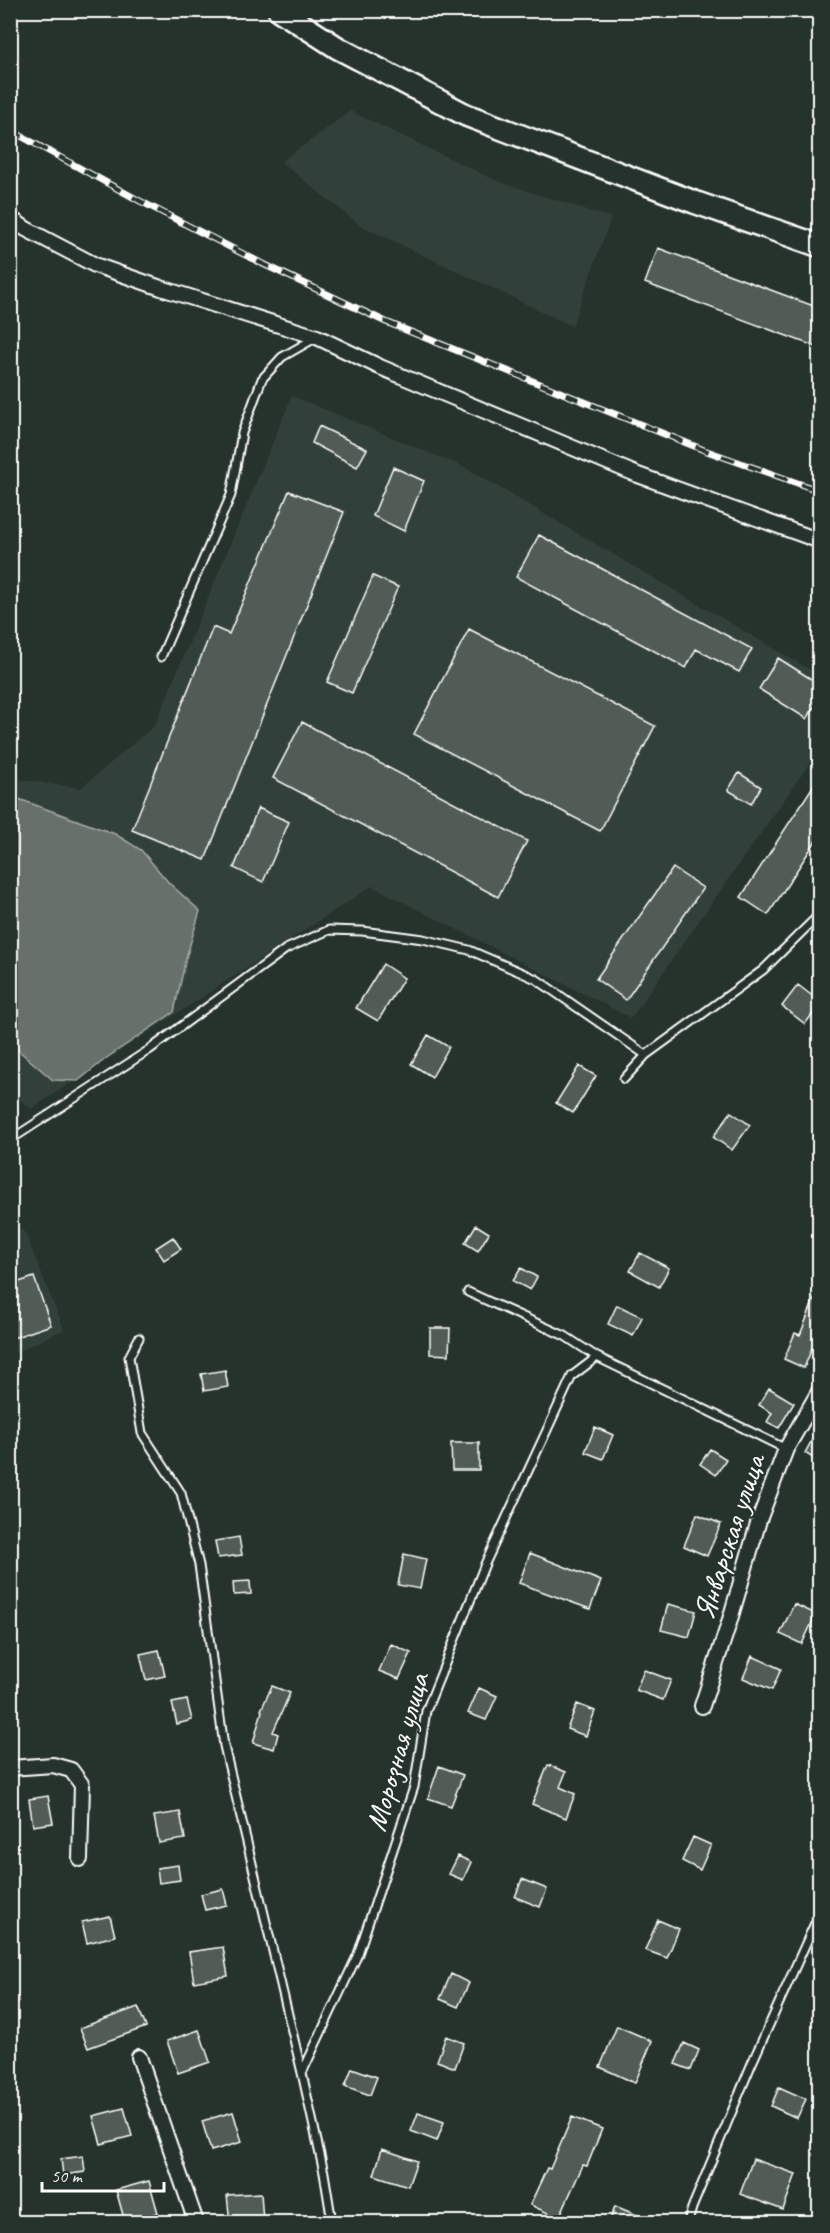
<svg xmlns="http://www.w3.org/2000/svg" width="830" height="2233" font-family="Caveat,sans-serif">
	<rect width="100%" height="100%" fill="#26332d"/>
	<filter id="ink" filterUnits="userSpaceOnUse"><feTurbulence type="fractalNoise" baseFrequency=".0167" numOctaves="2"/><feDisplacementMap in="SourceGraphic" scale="12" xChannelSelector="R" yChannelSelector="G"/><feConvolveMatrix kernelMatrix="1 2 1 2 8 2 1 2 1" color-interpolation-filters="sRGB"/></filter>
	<g filter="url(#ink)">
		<path fill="#333f3a" d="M350 111 497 181 611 218 572 326 360 225 281 162Z
			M292 396 466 468 819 675V750L631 1018 372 886 31 1109 11 1091 10 778 81 788 155 725Z
			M11 1221 25 1233 64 1329 11 1355Z"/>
		<path fill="#67706c" stroke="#a4a9a7" stroke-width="1.5" d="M16 798 115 834 141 850 169 883 200 911 186 958 174 1012 108 1057 78 1081 53 1080 11 1044 10 801Z"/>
		<path fill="#515c57" stroke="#fff" stroke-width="1.5" d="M658 248 819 308V348L645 283Z
			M319 426 367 449 357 467 312 443Z
			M393 467 424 481 404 531 373 516Z
			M289 491 344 512 205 860 132 830 213 627 229 634Z
			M539 535 752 649 739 672 696 649 686 668 516 577Z
			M373 576 398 587 352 693 327 682Z
			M469 629 655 726 600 831 414 734Z
			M778 658 819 684V699L807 719 759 689Z
			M302 722 527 841 498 897 273 778Z
			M739 773 761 787 751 804 728 790Z
			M819 777V836L768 915 741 897Z
			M258 808 289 822 263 882 234 868Z
			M673 868 703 888 626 1000 596 979Z
			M383 964 404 978 378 1021 356 1008Z
			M798 985 819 1001V1006L805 1024 782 1006Z
			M428 1035 449 1047 432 1077 411 1064Z
			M579 1066 596 1076 573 1113 556 1103Z
			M731 1112 750 1125 732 1150 713 1137Z
			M476 1225 489 1233 478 1251 465 1243Z
			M173 1237 181 1249 164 1260 156 1248Z
			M640 1253 669 1268 659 1287 630 1271Z
			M521 1268 537 1277 530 1290 513 1281Z
			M34 1277 51 1325 10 1339V1285Z
			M819 1287V1331L804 1368 784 1359 795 1333 800 1335Z
			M617 1305 642 1317 633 1336 608 1324Z
			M430 1328H450L449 1355 430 1354Z
			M225 1370 228 1387 204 1391 201 1374Z
			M769 1388 794 1403 779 1428 767 1422 772 1413 759 1405Z
			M595 1427 613 1435 603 1459 585 1452Z
			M819 1427V1462L805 1453Z
			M451 1443H479V1470H452Z
			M710 1449 726 1459 716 1475 700 1464Z
			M697 1514 721 1524 707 1556 684 1546Z
			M239 1537 242 1555 218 1558 215 1541Z
			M530 1553 601 1581 590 1609 519 1583Z
			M404 1554 426 1559 420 1589 398 1585Z
			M250 1581 251 1594 234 1595 233 1582Z
			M668 1604 696 1611 689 1637 661 1630Z
			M794 1604 816 1614 802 1644 780 1634Z
			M391 1644 411 1653 399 1679 379 1671Z
			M159 1650 165 1676 146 1680 140 1654Z
			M752 1656 781 1669 772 1690 743 1678Z
			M644 1670 671 1680 663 1700 636 1690Z
			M272 1686 290 1693 273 1732 278 1734 274 1749 253 1743 262 1711 261 1710Z
			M479 1688 497 1696 486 1720 468 1713Z
			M187 1700 192 1720 177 1724 172 1703Z
			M577 1704 595 1711 586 1736 567 1729Z
			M548 1765 566 1772 560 1787 575 1794 566 1818 532 1804Z
			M439 1766 463 1775 451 1806 428 1798Z
			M48 1796 53 1823 33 1826 29 1799Z
			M180 1812 185 1839 159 1843 154 1816Z
			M693 1837 711 1845 700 1870 682 1861Z
			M458 1856 471 1862 463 1880 449 1874Z
			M178 1865 180 1880 159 1883 157 1868Z
			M522 1879 547 1889 540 1907 515 1897Z
			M223 1889 227 1905 205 1910 201 1894Z
			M110 1916 115 1936 87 1943 82 1922Z
			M658 1920 679 1929 667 1958 645 1950Z
			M223 1947 228 1976 194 1982 189 1952Z
			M451 1974 469 1983 458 2007 440 1999Z
			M138 2007 146 2027 88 2048 80 2028Z
			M617 2026 652 2041 635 2083 600 2067Z
			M199 2030 210 2062 178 2073 167 2041Z
			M446 2036 464 2043 455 2068 437 2061Z
			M684 2043 699 2050 691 2070 675 2064Z
			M352 2068 377 2077 370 2095 345 2086Z
			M779 2087 806 2099 797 2118 771 2106Z
			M124 2108 132 2136 101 2144 93 2116Z
			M233 2112 242 2142 211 2151 202 2121Z
			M418 2113 444 2122 437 2141 411 2131Z
			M572 2117 602 2129 587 2166 583 2165 559 2218 530 2205 547 2168 550 2169Z
			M382 2149 417 2161 408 2186 374 2175Z
			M83 2156 85 2172 63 2175 61 2159Z
			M753 2159 796 2174 783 2210 740 2194Z
			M149 2181 158 2213 125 2222 116 2190Z
			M261 2193 263 2221 230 2223 227 2195Z
			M615 2206 654 2222V2223H609Z"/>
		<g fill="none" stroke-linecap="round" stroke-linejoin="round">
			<g stroke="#fff" stroke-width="11">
				<path id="service" d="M161 657 231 495 242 433 262 379 282 357 317 337
					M624 1079 646 1055
					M10 1140 149 1050 286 949 329 930 362 931 423 939 469 950 536 979 646 1055 763 970 820 914
					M468 1292 565 1336 597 1357 786 1449
					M139 1338 129 1357 142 1433 181 1493 199 1565 224 1746 302 2073 324 2173 332 2222
					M302 2073 358 1954 414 1787 426 1711 485 1564 572 1376 597 1357
					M688 2222 692 2208 752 2063 820 1912"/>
			</g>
			<g stroke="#fff" stroke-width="18">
				<path id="minor" d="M10 218 26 229 95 265 161 288 317 337 380 367 638 475 820 541
					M702 1706 729 1623 759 1520 786 1449 820 1390
					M10 1768 53 1765 71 1770 82 1785 80 1859
					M139 2057 196 2222"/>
			</g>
			<g stroke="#fff" stroke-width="26">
				<path id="primary" d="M279 10 338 48 466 115 694 202 820 246"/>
			</g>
			<use href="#service" stroke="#26332d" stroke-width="7"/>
			<use href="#minor" stroke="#26332d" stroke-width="14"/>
			<use href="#primary" stroke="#26332d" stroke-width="21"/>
			<g stroke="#fff" stroke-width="7">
				<path id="rail" d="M10 130 140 201 261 263 386 322 704 450 820 491"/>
			</g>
			<use href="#rail" stroke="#26332d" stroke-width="4.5" stroke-dasharray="14" stroke-linecap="butt"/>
		</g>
	</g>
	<g text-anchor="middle" stroke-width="4.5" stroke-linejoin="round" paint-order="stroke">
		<g font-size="30" fill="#fff" stroke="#26332d">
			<text transform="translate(729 1537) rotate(-72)" y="10">Январская улица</text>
			<text transform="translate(397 1752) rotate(-74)" y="10">Морозная улица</text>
		</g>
	</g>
	<rect width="830" height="2233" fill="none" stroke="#26332d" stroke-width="36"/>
	<rect x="18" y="18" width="794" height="2197" fill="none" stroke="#fff" stroke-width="2" filter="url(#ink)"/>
	<path d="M42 2182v9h122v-9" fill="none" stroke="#ffffff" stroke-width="3"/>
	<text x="51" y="2182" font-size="18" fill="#ffffff" stroke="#26332d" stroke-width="4.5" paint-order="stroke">50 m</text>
</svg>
